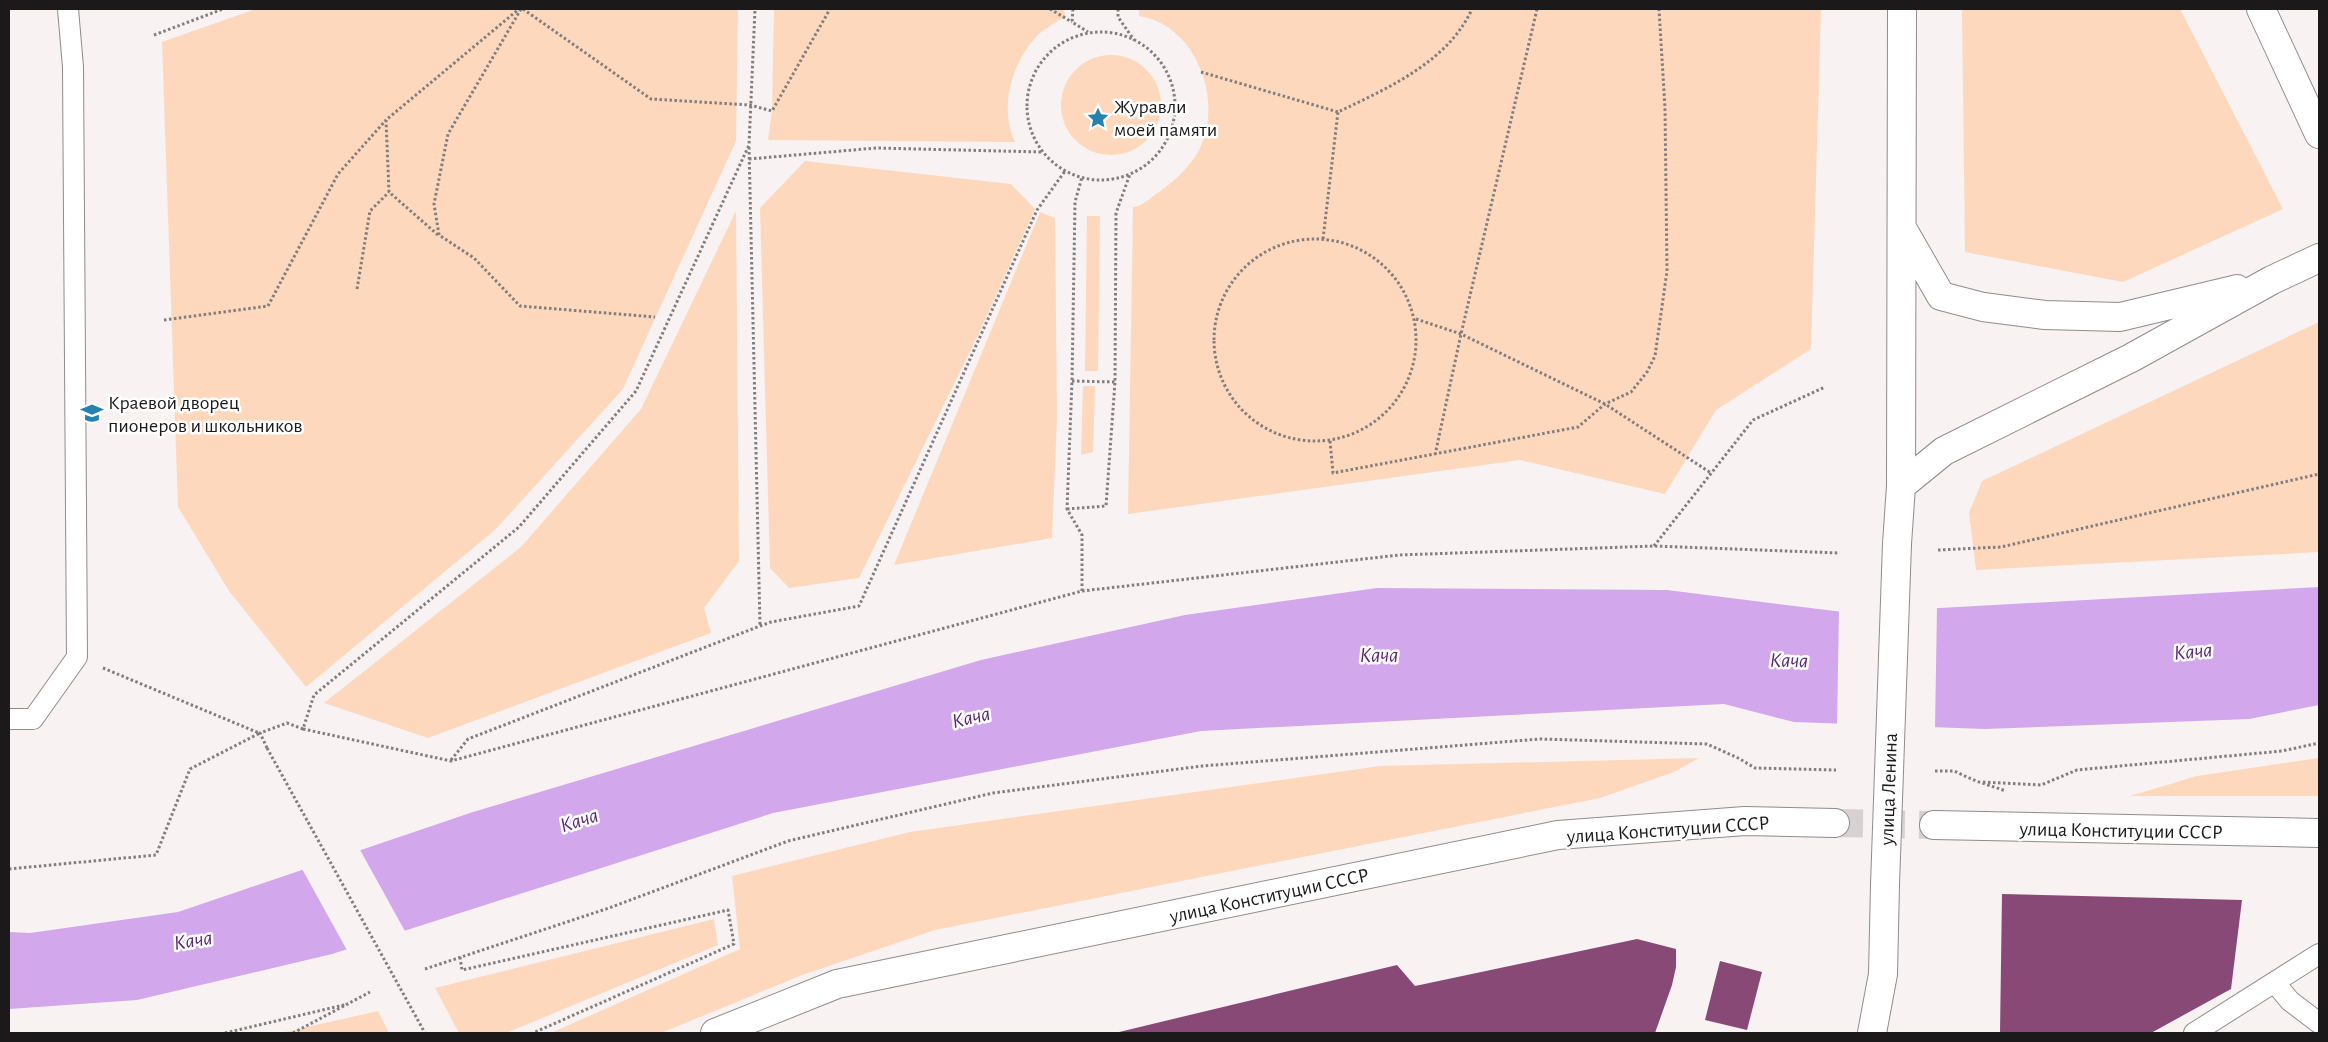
<svg xmlns="http://www.w3.org/2000/svg" width="2328" height="1042" font-family="'Alegreya Sans',sans-serif">
	<rect width="100%" height="100%" fill="#f8f2f3"/>
	<path fill="#fed8bc" d="M256 9H738L736 141 623 389 496 529 306 687 229 591 178 507 162 42Z
		M774 9H1064L1065 16C1056 23 1043 29 1036 37 1011 64 999 108 1015 142L768 140 772 111Z
		M1139 9H1821L1811 349 1716 410 1665 494 1520 460 1128 514 1133 207C1143 206 1151 197 1159 192 1173 182 1185 171 1195 157 1227 108 1199 25 1139 16Z
		M1962 9H2180L2283 209 2123 282 1965 252Z
		M1061 105a50 50 0 1 1 100 0a50 50 0 1 1-100 0Z
		M805 161 1011 184 1035 209 980 331 859 578 789 588 770 568 760 208Z
		M736 211 739 561 704 608 711 633 428 738 324 703 521 547 641 409Z
		M1040 212 1055 218 1057 418 1052 538 894 565Z
		M1087 216H1100L1098 371H1085Z
		M2319 322V552L1976 570 1969 513 1982 481Z
		M1083 386H1095L1093 452 1081 455Z
		M1699 758 1674 772 1600 798 935 930 802 975 661 1033H551L740 949 732 876 910 832 1380 766Z
		M2319 758V796H2130L2197 776Z
		M714 919 718 945 506 1033H459L435 988Z
		M378 1011 389 1033H281Z"/>
	<path fill="#d2a7eb" d="M2319 587V705L2249 719 1985 729 1794 722 1724 704 1201 731 773 813 332 954 137 1000 9 1009V932L30 933 178 912 473 812 981 660 1185 615 1377 588 1667 590 1851 613Z"/>
	<path fill="#f8f2f3" d="M1937 606 1935 730 1837 726 1839 609 1852 610Z
		M359 848 406 933 348 952 301 867Z"/>
	<path fill="#894976" d="M2002 894 2242 900 2231 989 2151 1033H2000Z
		M1637 939 1676 949V967L1672 985 1655 1033H1115L1397 965 1415 986Z
		M1720 961 1762 972 1747 1030 1705 1020Z"/>
	<g fill="none" stroke-linecap="round" stroke-linejoin="round">
		<path stroke="#d7d1d2" stroke-width="28" stroke-dasharray="28 14" stroke-linecap="butt" d="M1835 823 1934 825"/>
		<g stroke="#918b8c" stroke-width="22">
			<path id="lane" d="M9 719H33L77 657 73 67 68 9
				M2275 983 2290 1001 2319 1023
				M2194 1033 2319 954"/>
		</g>
		<g stroke="#918b8c" stroke-width="30">
			<path id="street" d="M1934 825 2319 833
				M715 1033 837 984 1558 835 1745 821 1835 823"/>
		</g>
		<g stroke="#918b8c" stroke-width="30">
			<path id="primary" d="M2261 9 2319 134
				M1902 228 1941 296 1983 307 2045 315 2120 317 2237 289
				M1901 486 1944 451 2131 358 2272 280 2319 258
				M1897 544 1901 486 1902 9
				M1872 1033 1883 974 1885 885"/>
		</g>
		<path stroke="#827e7e" stroke-width="3" stroke-dasharray="2.5 2.5" stroke-linecap="butt" d="M521 9 448 134 434 204 439 235 474 258 520 306 655 317
			M523 9 651 99 750 105 772 111 830 9
			M1050 9 1072 22
			M1073 9 1072 22 1088 32
			M1118 9V17L1134 40
			M1027 106a74 74 0 1 1 148 0a74 74 0 1 1-148 0Z
			M154 35 223 9
			M1201 72 1338 112
			M749 147 760 626
			M749 159 876 148 1042 152
			M438 235 389 192 386 120 519 9
			M1214 340a101 101 0 1 1 202 0a101 101 0 1 1-202 0Z
			M1323 239 1338 112C1388 88 1448 62 1472 9
			M357 289 370 211 389 192
			M1416 319 1461 334 1605 404 1711 473
			M164 320 268 306 338 174 386 120
			M1072 381 1115 382
			M1330 441 1333 473 1578 427 1605 404 1631 392 1647 372 1655 356 1667 271 1665 108 1659 9
			M1435 455 1461 334 1537 9
			M1067 509 1106 506 1115 382 1116 213 1130 174
			M1654 546 1753 420 1825 387
			M1938 550 2001 547 2319 474
			M1082 591V535L1067 509 1072 381 1075 202 1082 177
			M103 668 259 733
			M303 729 451 761 1082 591 1399 555 1654 546 1839 553
			M267 748 260 733 287 723 303 729 314 695 519 527 636 391 749 145 755 9
			M451 760 468 739 760 626 771 622 859 606 1037 210 1065 171
			M1935 771H1954L1976 781 2006 791
			M1983 782 2041 785 2077 770 2282 751 2319 743
			M9 869 156 855 190 769 260 733
			M460 957 462 970 728 910 734 944 533 1033
			M425 969 609 908 788 841 993 793 1202 766 1540 739 1707 744 1738 758 1755 768 1836 770
			M225 1033 348 1004
			M293 1033 370 992"/>
		<use href="#lane" stroke="#fff" stroke-width="20"/>
		<use href="#street" stroke="#fff" stroke-width="28"/>
		<use href="#primary" stroke="#fff" stroke-width="28"/>
		<g stroke="#918b8c" stroke-width="30" stroke-linecap="butt">
			<path id="primary-bridge" d="M1885 885 1897 544"/>
		</g>
		<path stroke="#827e7e" stroke-width="3" stroke-dasharray="2.5 2.5" stroke-linecap="butt" d="M267 748 425 1033"/>
		<use href="#primary-bridge" stroke="#fff" stroke-width="28"/>
	</g>
	<defs>
		<g id="sight-bare" transform="scale(1.725)"><path d="M0-6L1.8-2.2L6-1.7L2.9 1.2L3.7 5.4L0 3.3L-3.7 5.4L-2.9 1.2L-6-1.7L-1.8-2.2Z" fill="#2382ae" stroke="#fff" stroke-width="2.5" paint-order="stroke"/></g>
		<g id="school-bare" transform="scale(1.725)"><path d="M0-5L7-2L0 1L-7-2ZM-4 1L0 2.5L4 1V4Q0 6-4 4Z" fill="#2382ae" stroke="#fff" stroke-width="2.5" paint-order="stroke"/></g>
	</defs>
	<g fill-rule="evenodd">
		<use href="#sight-bare" x="1098" y="118"/>
		<use href="#school-bare" x="92" y="413"/>
	</g>
	<g text-anchor="middle" stroke-width="5" stroke-linejoin="round" paint-order="stroke">
		<g font-size="20" fill="#1b1919" stroke="#fff" text-anchor="start">
			<text x="1114" y="113">Журавли<tspan x="1114" dy="23">моей памяти</tspan></text>
			<text x="108" y="409">Краевой дворец<tspan x="108" dy="23">пионеров и школьников</tspan></text>
		</g>
		<g font-size="20" fill="#1b1919" stroke="#fff">
			<text transform="translate(1888 789) rotate(-88)" y="7">улица Ленина</text>
			<text transform="translate(1668 829) rotate(-4)" y="7">улица Конституции СССР</text>
			<text transform="translate(2121 830) rotate(1)" y="7">улица Конституции СССР</text>
			<text transform="translate(1269 895) rotate(-12)" y="7">улица Конституции СССР</text>
		</g>
		<g font-size="21" font-style="italic" fill="#5a2573" stroke="#fff">
			<text transform="translate(2193 651) rotate(-5)" y="7">Кача</text>
			<text x="1379" y="662">Кача</text>
			<text transform="translate(1789 660) rotate(1)" y="7">Кача</text>
			<text transform="translate(971 717) rotate(-13)" y="7">Кача</text>
			<text transform="translate(579 820) rotate(-18)" y="7">Кача</text>
			<text transform="translate(193 940) rotate(-9)" y="7">Кача</text>
		</g>
	</g>
	<rect width="2328" height="1042" fill="none" stroke="#1b1919" stroke-width="20"/>
</svg>
